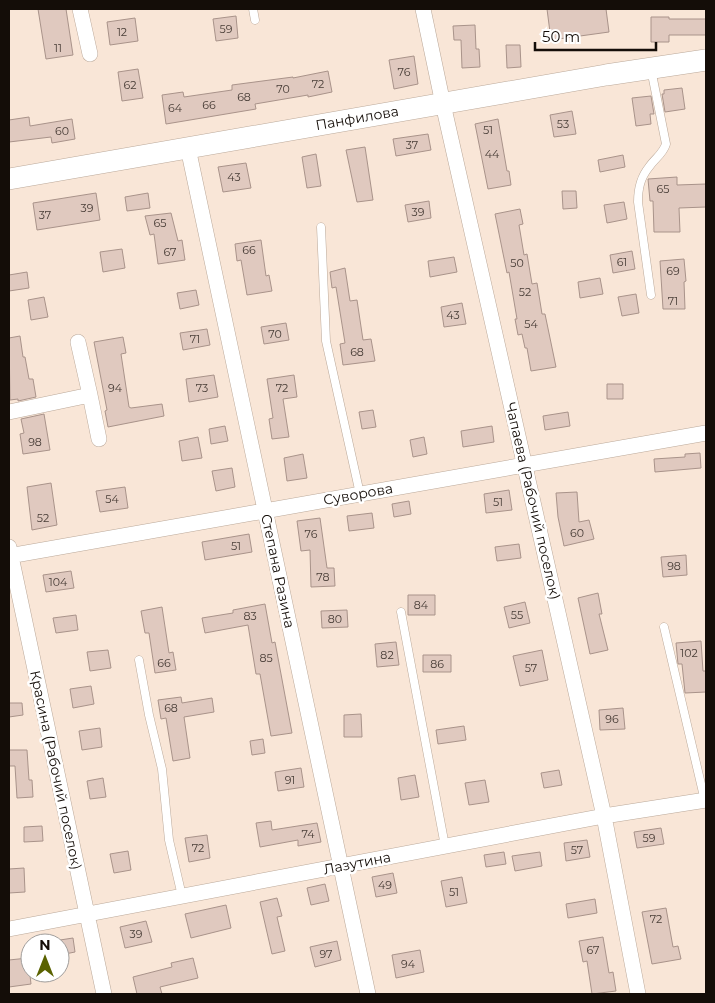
<svg xmlns="http://www.w3.org/2000/svg" width="715" height="1003" font-family="Montserrat,sans-serif">
	<rect width="100%" height="100%" fill="#f9e6d7"/>
	<path fill="#e0c9bf" stroke="#a9938a" d="M38 9H66L73 55 46 59Z
		M547 9H606L609 32 551 40Z
		M236 16 238 38 216 41 213 19Z
		M651 17H669V19H706V35H669V42H651Z
		M135 18 138 41 110 45 107 22Z
		M475 25 476 49H479L480 67 462 68 461 40H454L453 26Z
		M506 45H520L521 67 507 68Z
		M414 56 418 84 394 89 389 60Z
		M138 69 143 98 122 101 118 72Z
		M328 71 332 92 308 97V95L255 104 256 109 166 124 162 95 183 92 184 97 232 90V85L293 77V78Z
		M682 88 685 109 665 112 662 94H664V90Z
		M651 96 654 114H650L651 124 636 126 632 98Z
		M572 111 576 134 554 137 550 115Z
		M29 117 30 126 72 119 75 139 52 143 51 137 9 142V120Z
		M498 119 507 171H509L511 185 488 189 475 124Z
		M428 134 431 150 396 156 393 139Z
		M365 147 373 200 357 202 346 150Z
		M316 154 321 186 307 188 302 157Z
		M623 155 625 167 600 172 598 160Z
		M246 163 251 188 223 192 218 167Z
		M677 177V185L706 184V207L679 208 680 232H654L653 201H650L648 179Z
		M562 191H576L577 208 563 209Z
		M96 193 100 220 37 230 33 203Z
		M148 193 150 208 127 211 125 197Z
		M429 201 431 218 408 222 405 205Z
		M624 202 627 219 607 223 604 205Z
		M520 209 523 224 519 225 524 255 527 254 532 284 537 283 542 314H545L556 367 531 371 527 348H525L522 334 518 335 515 319H517L509 272 507 273 495 214Z
		M171 213 178 241 182 240 185 260 158 264 154 234 150 235 145 216Z
		M261 240 266 276 269 275 272 291 247 295 241 260 237 261 235 244Z
		M122 249 125 268 103 272 100 252Z
		M632 251 635 269 613 273 610 255Z
		M454 257 457 272 430 277 428 261Z
		M684 259 686 281 684 282 685 309H663L660 261Z
		M345 268 350 301 357 300 363 340 371 339 375 361 343 365 340 344 345 343 336 287 332 288 330 272Z
		M27 272 29 288 9 291V275Z
		M600 278 603 294 580 298 578 282Z
		M196 290 199 305 180 309 177 293Z
		M636 294 639 313 622 316 618 297Z
		M44 297 48 317 31 320 28 300Z
		M462 303 466 324 444 327 441 307Z
		M286 323 289 340 264 344 261 327Z
		M207 329 210 345 183 350 180 333Z
		M20 336 23 357H25L29 379H33L36 397 18 401V399L10 400 9 338Z
		M123 337 126 353 121 354 129 407 131 408 162 404 164 416 108 427 105 411 107 410 94 342Z
		M214 375 218 397 189 402 186 379Z
		M294 375 297 397 283 399 289 437 272 439 269 419 273 418 267 379Z
		M607 384H623V399H607Z
		M373 410 376 427 362 429 359 412Z
		M568 412 570 426 545 430 543 416Z
		M44 414 50 450 23 454 20 434 24 433 21 419Z
		M225 426 228 441 211 444 209 429Z
		M492 426 494 442 463 447 461 431Z
		M198 437 202 458 182 461 179 441Z
		M424 437 427 454 413 457 410 440Z
		M700 453 701 468 655 472 654 459 685 457V454Z
		M303 454 307 478 287 481 284 458Z
		M232 468 235 487 216 491 212 471Z
		M51 483 57 525 32 530 27 487Z
		M125 487 128 508 100 512 96 491Z
		M509 490 512 510 486 513 484 494Z
		M577 492 579 522 589 520 594 539 564 546 558 517 556 493Z
		M409 501 411 514 394 517 392 504Z
		M372 513 374 528 349 531 347 516Z
		M320 518 327 568H334L335 586 311 587 310 550 301 551 297 521Z
		M249 534 252 552 205 560 202 542Z
		M519 544 521 558 497 561 495 547Z
		M686 555 687 575 663 577 661 557Z
		M71 571 74 588 46 592 43 575Z
		M598 593 602 614H599L608 650 590 654 578 598Z
		M408 595H435V615H408Z
		M525 602 530 623 509 628 504 607Z
		M265 604 272 643 275 642 292 733 271 736 260 674H256L248 625 205 633 202 618 233 613V610Z
		M162 607 169 653 173 652 176 670 155 673 149 633H145L141 611Z
		M347 610 348 627 322 628 321 611Z
		M76 615 78 630 56 633 53 618Z
		M701 641 703 671H706V692L685 693 682 664H678L676 643Z
		M396 642 399 665 377 667 375 644Z
		M108 650 111 668 90 671 87 652Z
		M542 650 548 680 520 686 513 656Z
		M423 655H451V672H423Z
		M91 686 94 704 73 708 70 689Z
		M181 697 182 703 212 698 214 712 184 717 190 758 173 761 166 718 161 719 158 700Z
		M9 703H22L23 715 9 717Z
		M623 708 625 729 600 730 599 710Z
		M361 714 362 737H344V715Z
		M464 726 466 740 438 744 436 730Z
		M100 728 102 747 82 750 79 731Z
		M263 739 265 753 252 755 250 741Z
		M9 750H27L29 780H32L33 797 17 798 15 766H9Z
		M301 768 304 787 278 791 275 772Z
		M559 770 562 785 544 788 541 773Z
		M415 775 419 797 401 800 398 778Z
		M103 778 106 797 90 799 87 781Z
		M485 780 489 802 469 805 465 783Z
		M271 821 272 830 317 823 321 842 298 846V840L260 847 256 823Z
		M42 826 43 841 24 842V827Z
		M661 828 664 844 637 848 634 832Z
		M207 835 210 858 189 862 185 838Z
		M587 840 590 857 566 861 564 843Z
		M128 851 131 870 114 873 110 854Z
		M504 852 506 864 486 867 484 855Z
		M540 852 542 866 515 871 512 856Z
		M24 868 25 892 9 893V869Z
		M393 873 397 893 376 897 372 877Z
		M462 877 467 903 446 907 441 881Z
		M325 884 329 901 311 905 307 888Z
		M277 898 282 916 277 917 285 951 272 954 260 902Z
		M595 899 597 913 568 918 566 904Z
		M226 905 231 928 191 938 185 914Z
		M666 908 673 947 678 946 681 959 652 964 642 912Z
		M146 921 152 942 125 948 120 927Z
		M603 937 609 973 613 972 616 991 592 994 587 961 583 962 579 941Z
		M73 938 75 952 60 955V940Z
		M337 941 341 960 315 967 310 947Z
		M420 950 424 972 396 978 392 955Z
		M28 958 31 984 9 987V960Z
		M193 958 198 978 160 987 162 994H137L133 977 172 967 171 963Z"/>
	<g fill="none" stroke-linecap="round" stroke-linejoin="round">
		<g stroke="#bba99a" stroke-width="9">
			<path id="lane" d="M253 9 255 20
				M321 227 326 341 360 494
				M651 295 638 202C638 189 640 178 649 167 655 158 663 154 666 144L651 69
				M401 612 445 846
				M664 627 705 801
				M139 660 149 715 162 769 169 840 182 896"/>
		</g>
		<g stroke="#bba99a" stroke-width="16">
			<path id="street" d="M80 9 90 54
				M423 9 443 104 604 816 638 994
				M188 148 368 994
				M90 395 99 439
				M9 412 90 395 78 342
				M9 547 104 994
				M9 556 706 433
				M9 929 604 816 706 800"/>
		</g>
		<g stroke="#bba99a" stroke-width="22">
			<path id="secondary" d="M9 179 606 75 706 60"/>
		</g>
		<use href="#lane" stroke="#fff" stroke-width="8"/>
		<use href="#street" stroke="#fff" stroke-width="15"/>
		<use href="#secondary" stroke="#fff" stroke-width="21"/>
	</g>
	<g text-anchor="middle" stroke-width="5" stroke-linejoin="round" paint-order="stroke">
		<g font-size="11" fill="#473c36">
			<text x="226" y="33">59</text>
			<text x="122" y="36">12</text>
			<text x="58" y="52">11</text>
			<text x="404" y="76">76</text>
			<text x="318" y="88">72</text>
			<text x="130" y="89">62</text>
			<text x="283" y="93">70</text>
			<text x="244" y="101">68</text>
			<text x="209" y="109">66</text>
			<text x="175" y="112">64</text>
			<text x="563" y="128">53</text>
			<text x="488" y="134">51</text>
			<text x="62" y="135">60</text>
			<text x="412" y="149">37</text>
			<text x="492" y="158">44</text>
			<text x="234" y="181">43</text>
			<text x="663" y="193">65</text>
			<text x="87" y="212">39</text>
			<text x="418" y="216">39</text>
			<text x="45" y="219">37</text>
			<text x="160" y="227">65</text>
			<text x="249" y="254">66</text>
			<text x="170" y="256">67</text>
			<text x="622" y="266">61</text>
			<text x="517" y="267">50</text>
			<text x="673" y="275">69</text>
			<text x="525" y="296">52</text>
			<text x="673" y="305">71</text>
			<text x="453" y="319">43</text>
			<text x="531" y="328">54</text>
			<text x="275" y="338">70</text>
			<text x="195" y="343">71</text>
			<text x="357" y="356">68</text>
			<text x="115" y="392">94</text>
			<text x="202" y="392">73</text>
			<text x="282" y="392">72</text>
			<text x="35" y="446">98</text>
			<text x="112" y="503">54</text>
			<text x="498" y="506">51</text>
			<text x="43" y="522">52</text>
			<text x="577" y="537">60</text>
			<text x="311" y="538">76</text>
			<text x="236" y="550">51</text>
			<text x="674" y="570">98</text>
			<text x="323" y="581">78</text>
			<text x="58" y="586">104</text>
			<text x="421" y="609">84</text>
			<text x="517" y="619">55</text>
			<text x="250" y="620">83</text>
			<text x="335" y="623">80</text>
			<text x="689" y="657">102</text>
			<text x="387" y="659">82</text>
			<text x="266" y="662">85</text>
			<text x="164" y="667">66</text>
			<text x="437" y="668">86</text>
			<text x="531" y="672">57</text>
			<text x="171" y="712">68</text>
			<text x="612" y="723">96</text>
			<text x="290" y="784">91</text>
			<text x="308" y="838">74</text>
			<text x="649" y="842">59</text>
			<text x="198" y="852">72</text>
			<text x="577" y="854">57</text>
			<text x="385" y="889">49</text>
			<text x="454" y="896">51</text>
			<text x="656" y="923">72</text>
			<text x="136" y="938">39</text>
			<text x="593" y="954">67</text>
			<text x="326" y="958">97</text>
			<text x="408" y="968">94</text>
		</g>
		<g font-size="14" fill="#140d08" stroke="#fff">
			<text transform="translate(357 118) rotate(-10)" y="5">Панфилова</text>
			<text transform="translate(358 494) rotate(-10)" y="5">Суворова</text>
			<text transform="translate(533 501) rotate(77)" y="5">Чапаева (Рабочий поселок)</text>
			<text transform="translate(278 571) rotate(78)" y="5">Степана Разина</text>
			<text transform="translate(56 770) rotate(78)" y="5">Красина (Рабочий поселок)</text>
			<text transform="translate(357 863) rotate(-11)" y="5">Лазутина</text>
		</g>
	</g>
	<rect width="715" height="1003" fill="none" stroke="#140d08" stroke-width="20"/>
	<g transform="translate(45 958)"><circle r="24" fill="#ffffff" stroke="#a19e9c"/>
	<path d="M0-4L9 19L0 12L-9 19Z" fill="#5a6200"/>
	<text y="-8" font-size="14" font-weight="bold" text-anchor="middle" fill="#140d08">N</text>
	</g>
	<path d="M535 42v8h121v-8" fill="none" stroke="#140d08" stroke-width="2.5"/>
	<text x="542" y="42" font-size="15" fill="#140d08" stroke="#ffffff" stroke-width="4" paint-order="stroke">50 m</text>
</svg>
